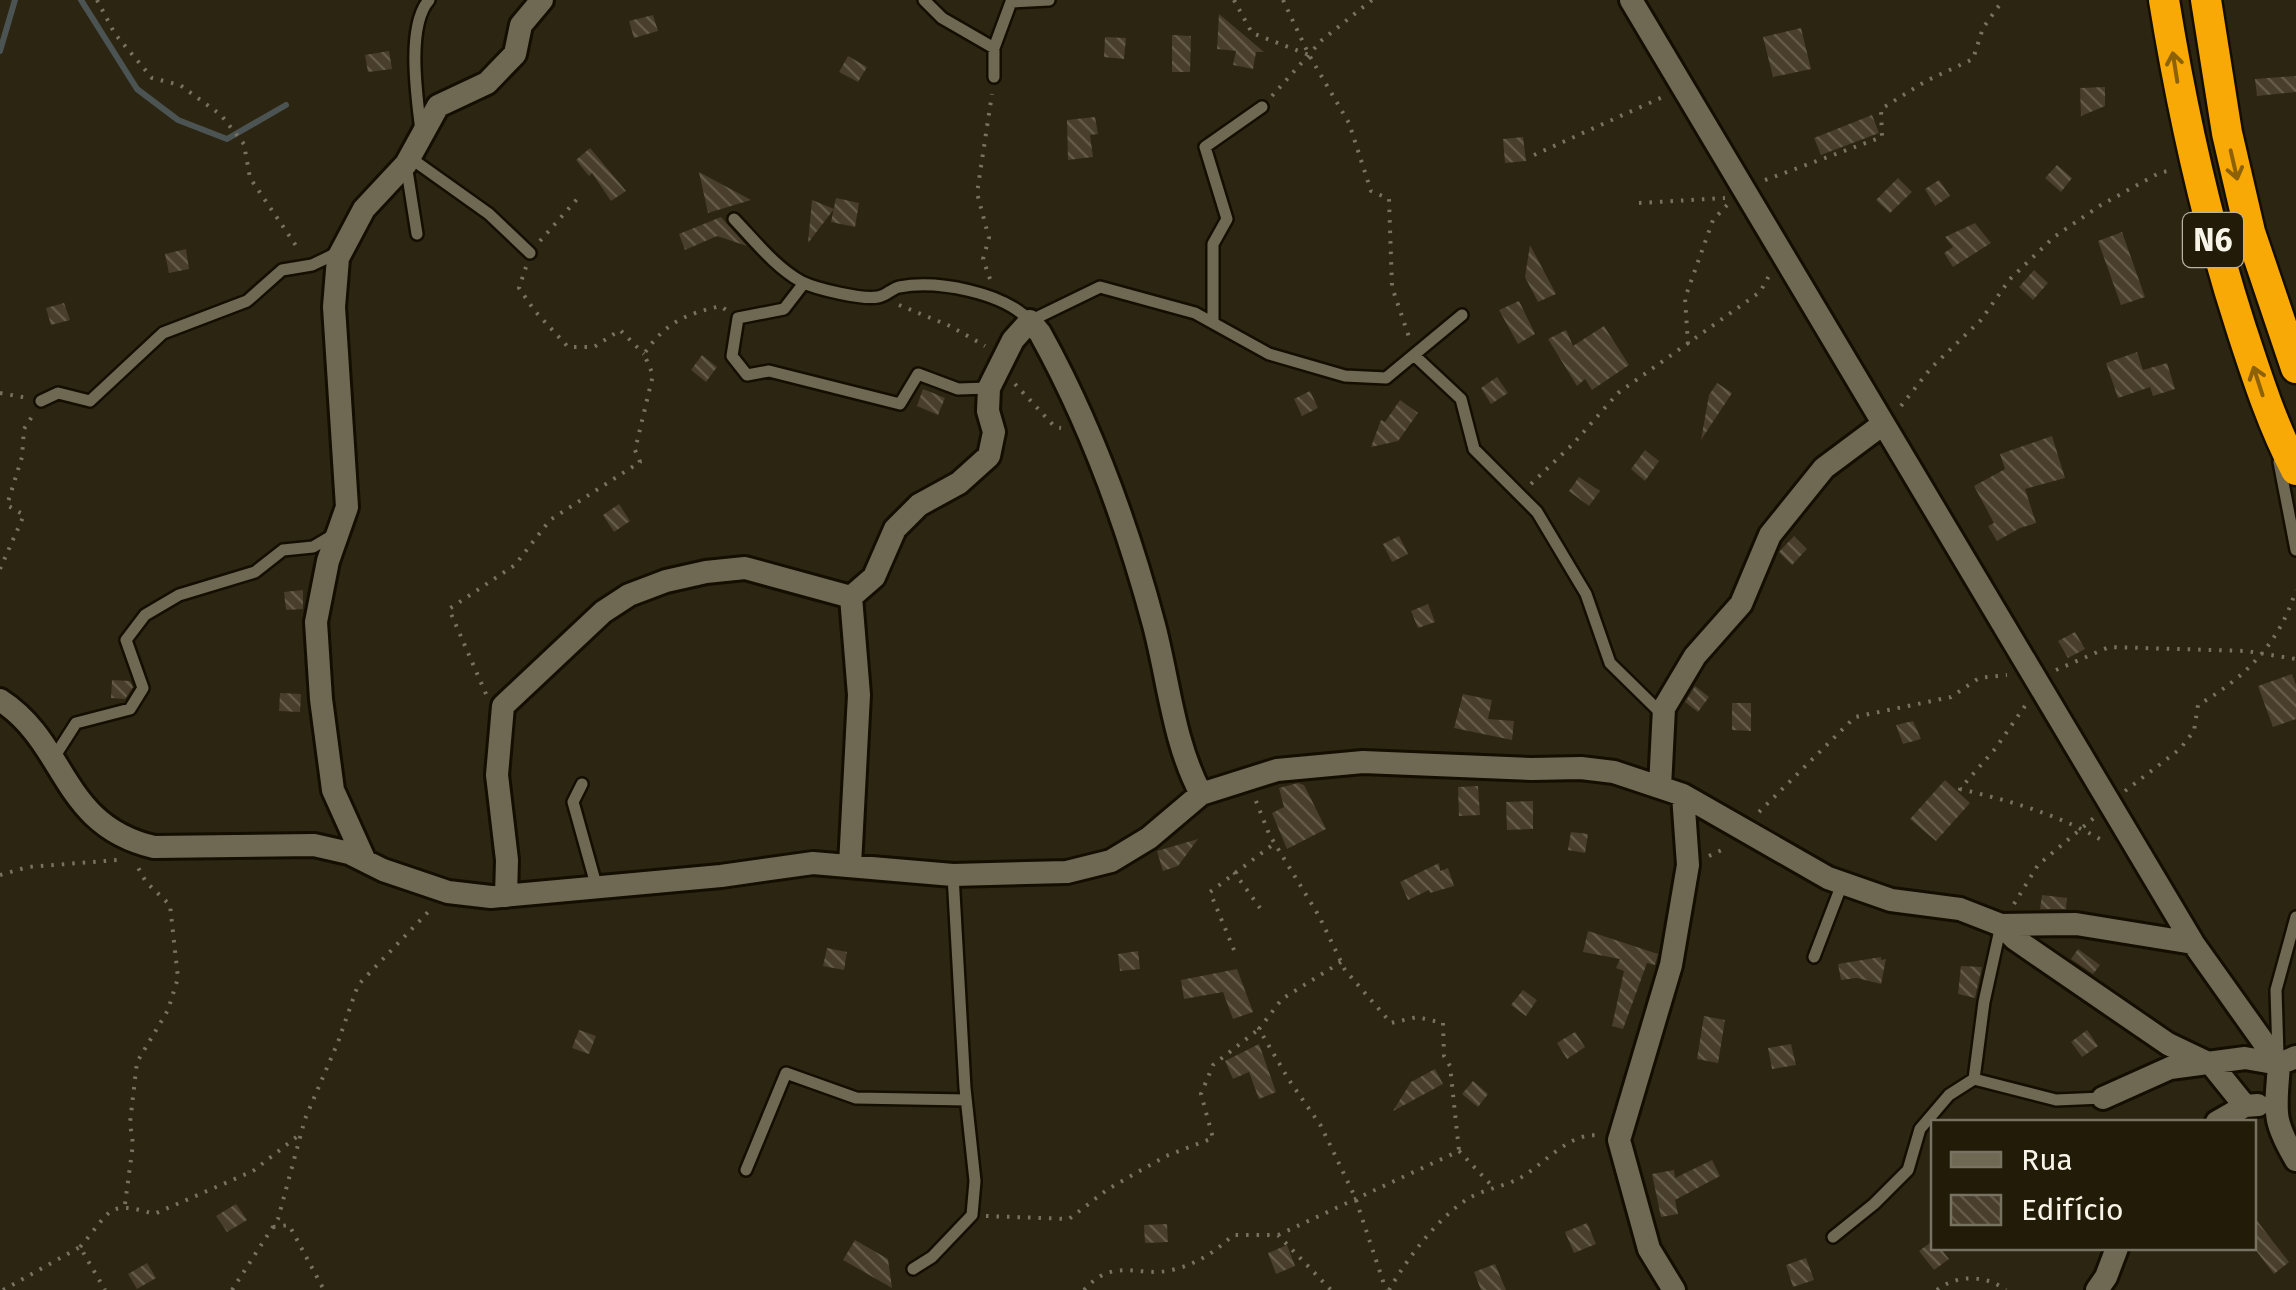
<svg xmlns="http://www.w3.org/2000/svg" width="2296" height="1290" font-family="'Fira Sans',sans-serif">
	<defs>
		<pattern id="building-back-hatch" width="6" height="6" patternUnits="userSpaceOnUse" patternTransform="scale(2.5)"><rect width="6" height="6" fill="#493d2b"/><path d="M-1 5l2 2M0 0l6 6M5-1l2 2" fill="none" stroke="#645a4a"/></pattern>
	</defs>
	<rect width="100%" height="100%" fill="#2b2512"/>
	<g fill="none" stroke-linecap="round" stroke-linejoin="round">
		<path stroke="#4c5353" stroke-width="6" d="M81 0 137 89 178 120 227 139 286 105
			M0 51 15 0"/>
	</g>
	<path fill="url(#building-back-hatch)" d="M1219 14 1264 52H1256L1253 69 1233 65 1236 51 1217 49Z
		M653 15 658 31 634 38 629 21Z
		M1801 28 1811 69 1773 77 1763 37Z
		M1172 35 1191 36 1190 72H1172Z
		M1105 37 1126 38 1124 59 1104 57Z
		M389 51 392 69 368 72 365 55Z
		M848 56 867 67 858 82 839 72Z
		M2296 76V92L2257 96 2255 79Z
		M2105 87V106L2081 116 2080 88Z
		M1872 115 1879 133 1821 155 1814 138Z
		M1095 117 1098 134 1090 135 1093 157 1068 160 1067 120Z
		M1523 137 1526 161 1505 163 1503 139Z
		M590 148 626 191 611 201 592 173 589 176 576 160Z
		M2057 165 2072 178 2061 192 2045 178Z
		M699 172 751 200 708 213Z
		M1898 178 1912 192 1890 213 1876 200Z
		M1939 180 1950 196 1935 206 1925 189Z
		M836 198 859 203 855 227 831 222Z
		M812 200 834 209 808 243Z
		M721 217 747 246 717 236 685 250 679 234Z
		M1975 223 1991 243 1953 267 1944 253 1953 247 1945 237Z
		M2122 232 2145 297 2121 305 2098 241Z
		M1530 245 1556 294 1538 302 1525 277Z
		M186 249 189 269 169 273 165 254Z
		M2034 270 2048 283 2033 300 2019 287Z
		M1519 301 1535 334 1518 344 1499 310Z
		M64 303 70 320 51 325 46 308Z
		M1604 326 1629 365 1592 390 1585 379 1577 386 1548 339 1566 330 1573 346Z
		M2137 352 2143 370 2167 363 2175 389 2153 396 2150 387 2118 398 2106 363Z
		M702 355 717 367 706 382 691 370Z
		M1497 377 1508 393 1491 404 1481 388Z
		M1717 383 1732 393 1701 440 1709 395Z
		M923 389 945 398 938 415 917 406Z
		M1310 391 1318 408 1302 416 1294 399Z
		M1400 400 1418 413 1398 441 1371 447 1381 420 1385 422Z
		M2052 436 2065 478 2025 489 2036 523 2020 528 1997 541 1988 526 1994 523 1974 486 2005 469 2000 454Z
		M1645 450 1659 461 1645 481 1631 469Z
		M1579 477 1600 491 1589 506 1569 491Z
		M619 504 630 521 614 532 603 515Z
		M1399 536 1408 554 1392 562 1383 544Z
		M1794 536 1807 549 1792 565 1779 552Z
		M303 590V609L286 610 284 592Z
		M1428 604 1435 622 1418 628 1411 611Z
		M2075 632 2085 649 2068 658 2058 641Z
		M2292 674 2296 685V719L2273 727 2258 686Z
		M112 680 130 681 133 687 125 699 111 698Z
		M1695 686 1709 697 1698 712 1685 702Z
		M280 693 301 694 300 712 279 711Z
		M1463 694 1492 700 1488 719 1514 721 1512 740 1454 728Z
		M1732 703H1751V731L1732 730Z
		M1913 721 1921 739 1903 744 1896 725Z
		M1945 780 1970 803 1936 841 1910 819Z
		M1298 783 1304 785 1326 829 1287 849 1272 813 1284 807 1279 788Z
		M1478 786 1480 815 1459 816 1458 787Z
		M1533 801V829L1507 830 1506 802Z
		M1571 832 1588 834 1585 853 1568 850Z
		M1198 839 1178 866 1163 871 1157 851Z
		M1439 863 1440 871 1448 868 1454 886 1430 893 1429 890 1408 900 1400 882Z
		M2042 895 2067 898 2066 909H2040Z
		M1588 931 1658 954 1655 965 1647 963 1623 1029 1612 1026 1624 971 1616 968 1620 959 1583 952Z
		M827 948 847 952 844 970 823 966Z
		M2078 949 2100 965 2093 974 2071 959Z
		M1138 951 1140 969 1120 971 1118 954Z
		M1881 957V960L1886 959 1881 984 1857 978 1841 980 1838 964Z
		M1961 966 1982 967 1975 998 1958 994Z
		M1237 969 1253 1012 1233 1019 1223 992 1184 999 1181 980Z
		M1523 990 1537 1000 1526 1016 1511 1005Z
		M1704 1016 1725 1020 1718 1063 1697 1059Z
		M579 1030 596 1036 589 1054 572 1048Z
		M2087 1030 2098 1046 2082 1057 2071 1042Z
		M1575 1032 1585 1047 1567 1059 1557 1043Z
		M1259 1044 1276 1092 1259 1099 1249 1072 1233 1079 1225 1061Z
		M1791 1044 1796 1065 1772 1069 1768 1048Z
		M1435 1069 1443 1084 1393 1111 1411 1082Z
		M1473 1081 1488 1094 1478 1107 1462 1094Z
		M1712 1160 1720 1176 1675 1200 1678 1214 1661 1217 1652 1174 1674 1170 1675 1178Z
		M236 1204 247 1220 227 1232 216 1216Z
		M2254 1217 2289 1262 2274 1274 2254 1248Z
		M1587 1223 1596 1244 1574 1253 1565 1232Z
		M1167 1224 1168 1242 1145 1243 1144 1225Z
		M855 1240 888 1259 892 1288 843 1260Z
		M1934 1240V1248H1940L1949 1259 1934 1270 1919 1251Z
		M1287 1245 1295 1266 1276 1274 1268 1253Z
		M1806 1258 1814 1280 1793 1287 1786 1265Z
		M147 1263 156 1278 137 1289 128 1274Z
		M1495 1264 1506 1290H1481L1474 1272Z"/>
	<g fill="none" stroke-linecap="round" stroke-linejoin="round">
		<g stroke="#140e00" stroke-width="16">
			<path id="lane" d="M924 0 942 18 994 48 1011 2 1049 0
				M994 48V77
				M421 131C417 98 406 26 429 0
				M409 157 489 214 530 253
				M406 164 417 234
				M734 219C755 241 775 267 802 282 816 289 863 300 878 297 886 296 891 289 899 287 937 280 1003 292 1030 321L1100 287 1195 313 1269 354 1345 376 1386 378 1462 315
				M804 283 784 309 738 318 732 356 747 375 769 371 900 404 918 374 958 389 989 388
				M1213 321V244L1227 219 1205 147 1262 107
				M1415 356 1461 399 1474 449 1537 512 1586 594 1610 663 1664 716
				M41 401 58 393 90 401 163 333 247 301 282 270 312 265 337 253
				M2279 462 2296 550
				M53 759 76 723 130 709 143 688 126 640 145 615 179 595 255 572 283 550 313 547 335 534
				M582 784 573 802 597 888
				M1814 957 1842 884
				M2278 1055 2276 990 2296 917
				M1974 1079 2056 1100 2103 1098
				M746 1170 786 1073 856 1098 966 1100
				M1833 1237 1874 1204 1908 1170 1920 1129 1949 1095 1974 1079 1984 1002 2001 925
				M913 1269 932 1257 972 1215 975 1181 965 1088 953 875"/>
		</g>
		<g stroke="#140e00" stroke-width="28">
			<path id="street" d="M1631 0 2193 943 2279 1064
				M0 700C68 744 60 825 154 847L314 845 349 853 383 870 448 892 491 897 721 876 813 863 953 875 1067 872 1111 861 1149 838 1201 794 1277 770 1363 762 1532 769 1581 768 1614 772 1683 795 1828 878 1891 900 1960 909 2001 925 2076 924 2193 943
				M1660 787 1664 708 1695 656 1741 604 1770 535 1824 468 1883 424
				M365 861 333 790 321 699 316 622 328 561 347 507 334 307 338 258 364 209 406 164 438 106 487 83 515 54 521 25 542 0
				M850 865 859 695 851 597 874 577 895 529 919 505 959 483 989 456 994 432 988 411 989 388 1013 340 1030 321 1040 333C1091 425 1127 524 1154 625 1169 682 1173 741 1201 794
				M506 896 507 860 497 775 503 706 603 612 629 595 666 581 706 572 745 568 851 597
				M2001 925 2015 939 2168 1044 2212 1065 2245 1106
				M2296 1057 2279 1064C2276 1111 2271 1118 2296 1160
				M2103 1098 2170 1068 2245 1058 2279 1064
				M2217 1122 2245 1106 2258 1105
				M1674 1290 1649 1249 1619 1140 1671 965 1688 865 1683 795
				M2097 1290 2106 1277 2117 1248"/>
		</g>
		<g stroke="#140e00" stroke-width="35">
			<path id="highway" d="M2164 0C2182 111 2206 220 2241 328 2257 377 2272 424 2296 470
				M2206 0 2227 133 2250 232 2296 368"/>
		</g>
		<path stroke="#787262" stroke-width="4" stroke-dasharray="2.5 8" stroke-linecap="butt" d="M97 0 115 34 152 78 180 85 221 115 244 144 250 178 299 250
			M1234 0 1252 33 1309 55
			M1283 0 1309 55 1349 123 1371 191 1389 199 1392 287 1409 337
			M1272 96 1322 40 1372 0
			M1534 155 1665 96
			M1765 180 1882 137 1881 109 1926 81 1973 59 1983 28 2003 0
			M1639 203 1725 198
			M540 241 578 198
			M526 267 519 288 534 310 568 347H594L620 330 644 354
			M990 279 983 259 989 238 977 193 992 94
			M899 305 950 326 985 346
			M1688 344 1685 298 1713 220 1728 204
			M1015 384 1055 427 1061 428
			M0 393 28 398
			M1901 406 1931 368 1981 320 2010 279 2054 237 2101 205 2159 173 2172 170
			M1531 484 1573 444 1618 393 1760 292 1770 274
			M0 569 24 515 7 505 22 457 24 429 33 415
			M2056 670 2109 647 2246 651 2296 659
			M486 694 449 609 515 565 550 520 640 462 635 450 653 375 644 354C665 323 685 314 721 306L726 310
			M2025 706 1995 749 1960 789C2011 801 2060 815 2105 842
			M2125 791 2180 749 2194 731 2198 705C2246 677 2279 644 2296 590
			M1256 801 1269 834 1319 916 1345 970 1391 1023 1417 1017 1443 1023 1444 1056 1450 1066 1459 1151
			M1759 812 1855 717 1951 697 1979 678 2007 675
			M1709 856 1728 847
			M1234 872 1260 908
			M0 875 28 867 118 860
			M2014 904 2038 865 2095 817
			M1234 950 1210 892 1275 843
			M1341 962 1282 999 1259 1029 1289 1080 1321 1126 1355 1197 1386 1290
			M125 1204 133 1144 130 1123 137 1062 168 1010 178 978 170 905 146 882 136 864
			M986 1216 1069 1219 1108 1189 1166 1156 1213 1138 1201 1094 1213 1065 1259 1029
			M273 1227 289 1225 324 1290
			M1278 1235 1459 1151 1494 1188
			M80 1247C111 1212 106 1199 154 1214L253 1171 299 1135
			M3 1290 80 1247 105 1290
			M232 1290 278 1219 305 1119 338 1042 358 985 430 910
			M1084 1290C1114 1256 1139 1278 1172 1270 1197 1264 1215 1252 1233 1235H1278L1331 1290
			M1389 1290C1407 1259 1436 1220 1466 1200 1481 1190 1502 1187 1518 1179 1542 1167 1570 1130 1600 1136
			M1937 1290C1957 1274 1986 1275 2006 1290"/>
		<use href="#lane" stroke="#6f6853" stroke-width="11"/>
		<use href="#street" stroke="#6f6853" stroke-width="22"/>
		<use href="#highway" stroke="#f9a905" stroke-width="30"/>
	</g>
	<defs><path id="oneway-shaft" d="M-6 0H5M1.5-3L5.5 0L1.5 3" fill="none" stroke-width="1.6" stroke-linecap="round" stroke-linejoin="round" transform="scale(2.5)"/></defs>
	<g stroke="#8d6206">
		<use href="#oneway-shaft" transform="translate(2175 67) rotate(-99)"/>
		<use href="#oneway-shaft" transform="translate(2234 165) rotate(77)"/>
		<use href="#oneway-shaft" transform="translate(2258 381) rotate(-108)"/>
	</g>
	<g text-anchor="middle" stroke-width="9" stroke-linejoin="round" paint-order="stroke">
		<rect fill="#211b08" stroke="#b8b3a5" stroke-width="2.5" x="2183" y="213" width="60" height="54" rx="8"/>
		<g font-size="32" font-weight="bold" fill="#f8f4e8">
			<text x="2213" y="251">N6</text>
		</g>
	</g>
	<rect x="1931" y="1120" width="325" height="130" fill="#211b08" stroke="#777262" stroke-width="2.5"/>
	<rect x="1951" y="1152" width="50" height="15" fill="#6f6853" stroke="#777262" stroke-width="2.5"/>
	<text x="2021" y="1170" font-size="30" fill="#f8f4e8">Rua</text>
	<rect x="1951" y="1195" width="50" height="30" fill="url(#building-back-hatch)" stroke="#777262" stroke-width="2.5"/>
	<text x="2021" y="1220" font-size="30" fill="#f8f4e8">Edifício</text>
</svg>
